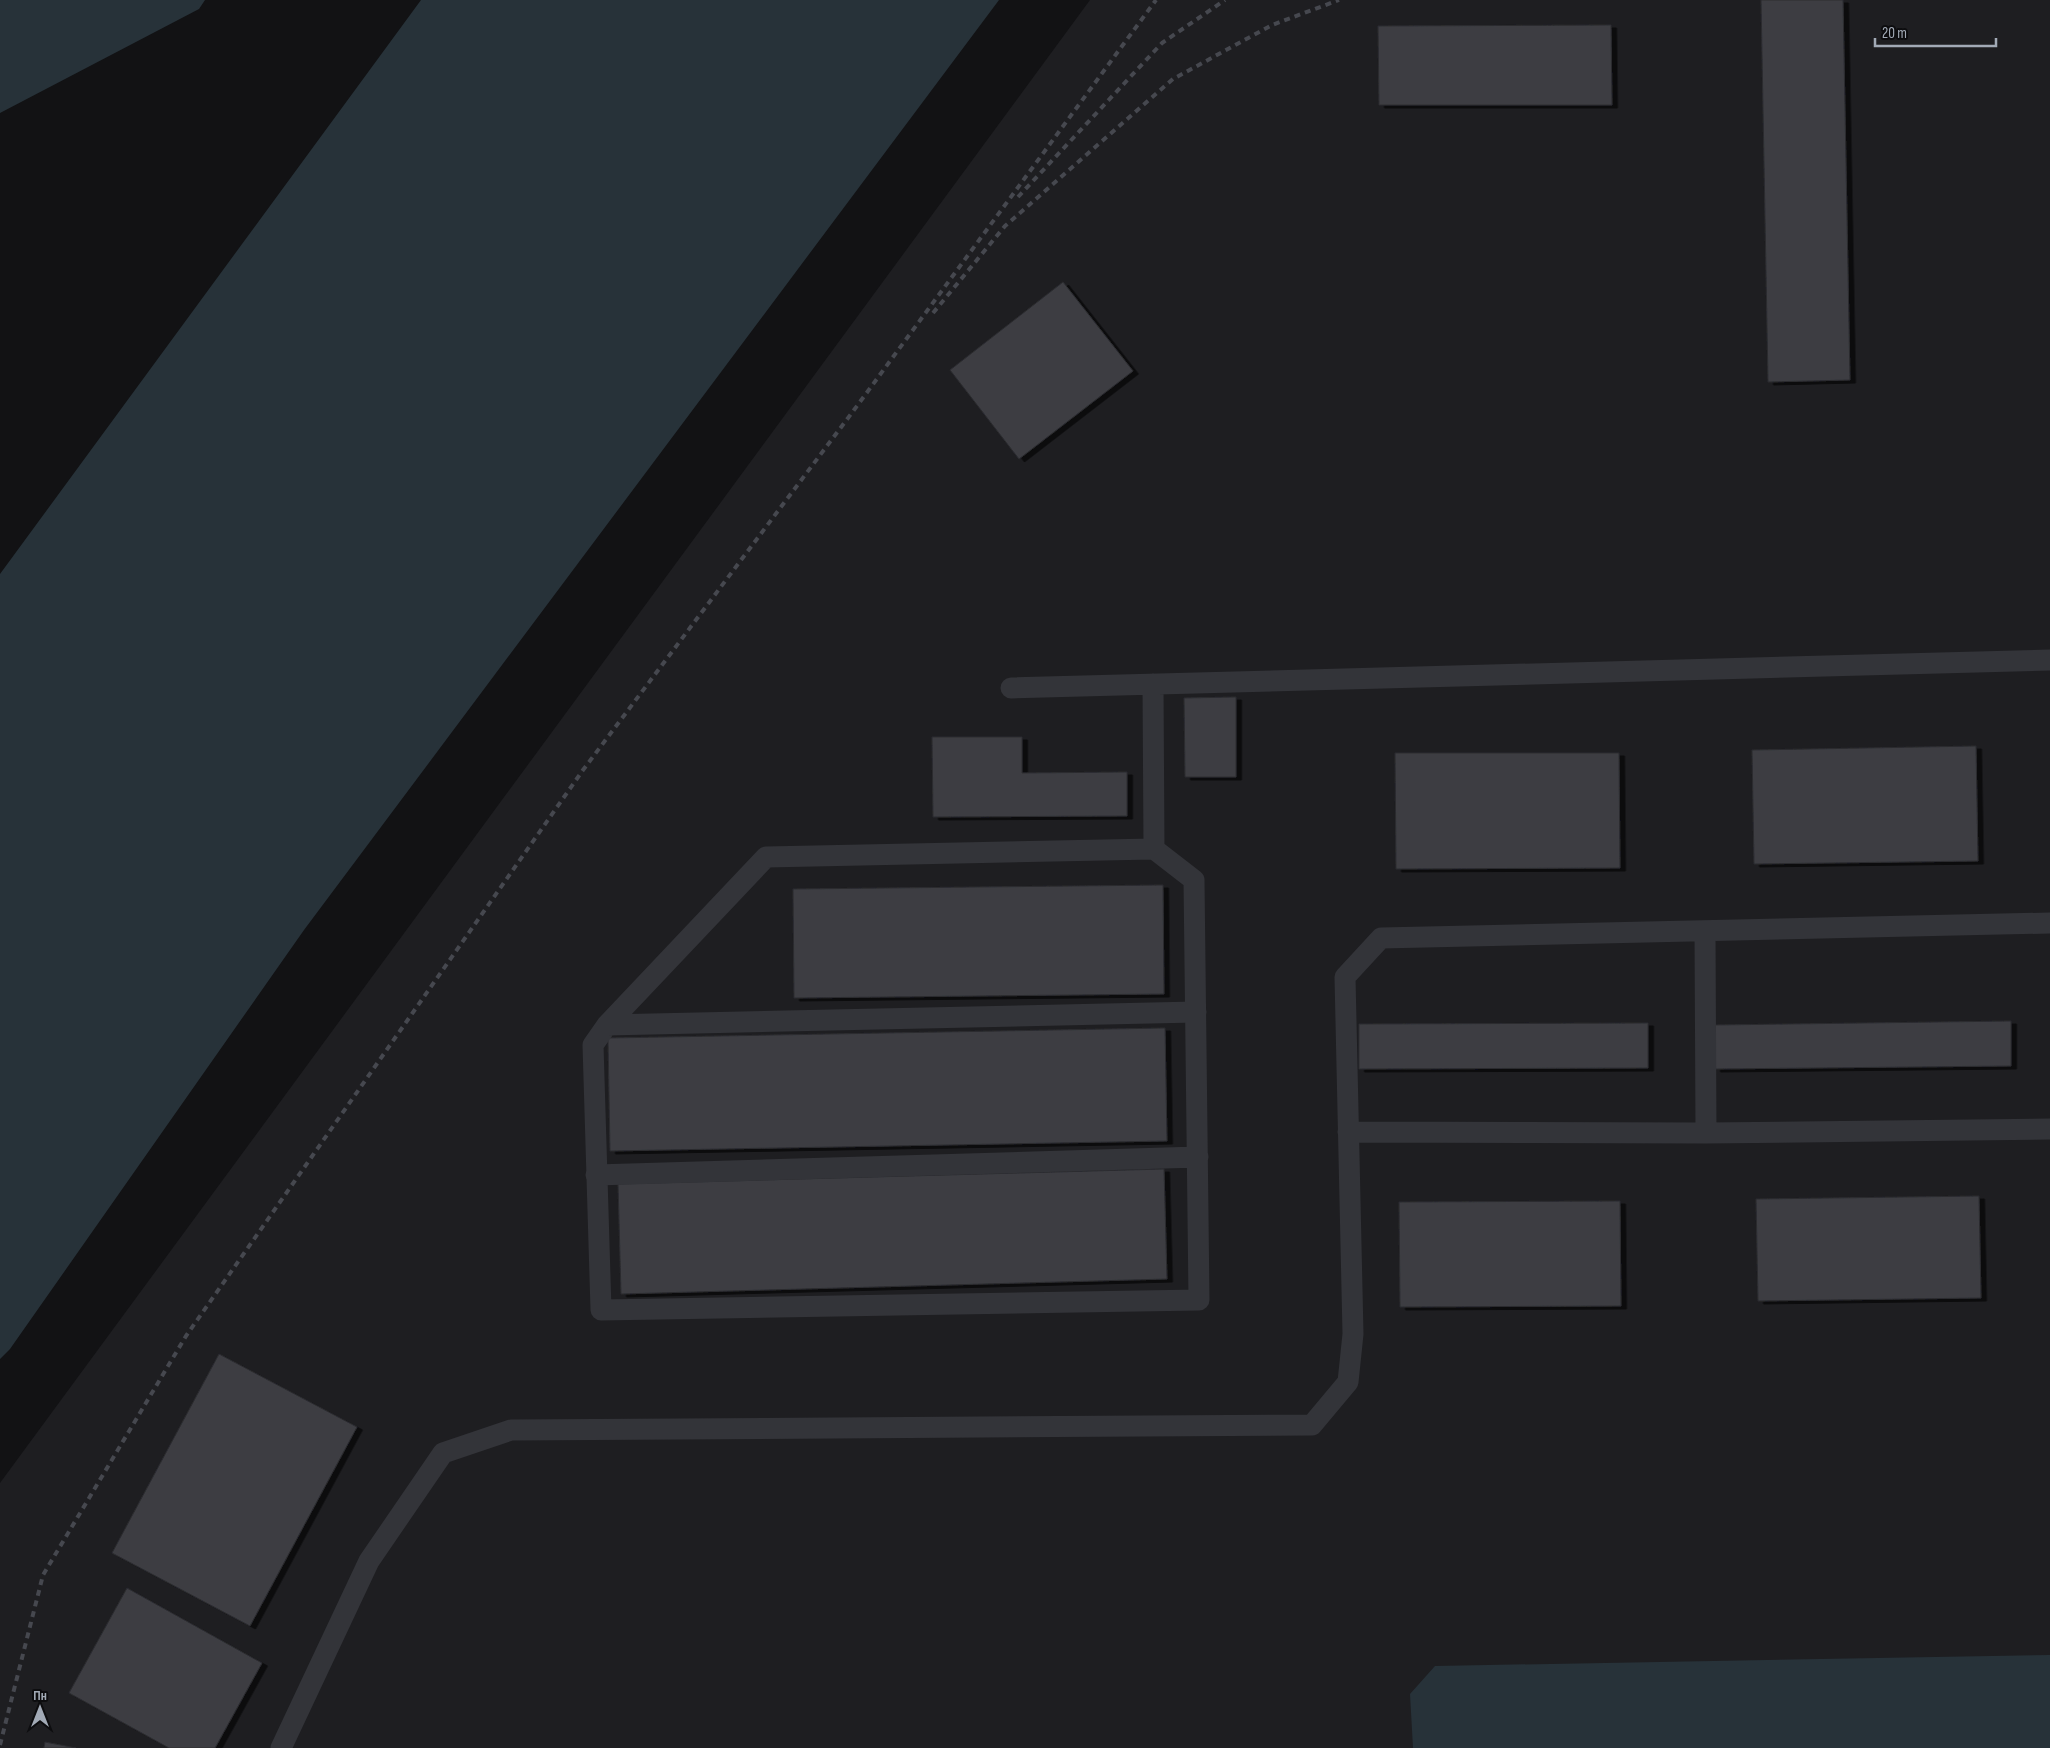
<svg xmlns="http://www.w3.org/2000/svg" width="2050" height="1748" font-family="'Sofia Sans Condensed',sans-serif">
	<defs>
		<filter id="shadow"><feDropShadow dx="5.5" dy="3" stdDeviation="0" flood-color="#0009"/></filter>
	</defs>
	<rect width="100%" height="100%" fill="#121214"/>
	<path fill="#1e1e21" d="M1090 0H2050V1748H0V1483Z"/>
	<path fill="#273239" d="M0 0H205L199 9 0 113Z
		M421 0H999L304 930 10 1349 0 1359V574Z
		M2050 1655V1748H1413L1410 1694 1435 1666Z"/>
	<path fill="#3c3d42" stroke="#2c2c30" filter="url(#shadow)" d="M1761 0H1843L1850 380 1768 382Z
		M1611 25 1612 105H1379L1378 26Z
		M1063 282 1133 371 1019 459 950 370Z
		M1236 697V777H1185L1184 698Z
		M932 737H1022V773L1127 772V816L933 817Z
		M1976 746 1978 861 1754 864 1752 750Z
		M1395 753H1619L1620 868 1396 869Z
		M1163 885 1164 994 794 998 793 889Z
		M2011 1021V1066L1715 1069V1025Z
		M1648 1023V1068L1359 1069V1024Z
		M1165 1028 1167 1141 610 1151 608 1038Z
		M1164 1169 1167 1279 621 1294 618 1184Z
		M1979 1196 1981 1298 1758 1301 1756 1199Z
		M1620 1201 1621 1306 1400 1307 1399 1202Z
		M219 1354 357 1427 250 1626 112 1553Z
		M127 1588 262 1663 215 1748H169L69 1693Z
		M45 1742 76 1748H44Z"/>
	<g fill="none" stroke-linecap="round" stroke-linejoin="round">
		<path stroke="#333439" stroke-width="21" d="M1153 684 1154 849 766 857 607 1025 593 1045 601 1310 1199 1300 1194 880 1154 849
			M1011 688 2050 660
			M1705 931 1706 1133
			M607 1025 1196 1012
			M1348 1132 1706 1133 2050 1129
			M596 1175 1198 1157
			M281 1748 369 1561 443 1453 511 1430 1312 1425 1348 1382 1353 1334 1345 977 1381 938 2050 923"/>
		<path stroke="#46484f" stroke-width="4" stroke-dasharray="6 5" stroke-linecap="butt" d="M1018 197 1162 43 1225 0
			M933 313 1005 226 1173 79 1272 25 1339 0
			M0 1745 43 1575 186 1336 583 770 854 410 1156 0"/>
	</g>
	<g transform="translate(40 1708)" stroke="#0d0d0f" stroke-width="4" paint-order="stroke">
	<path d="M0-4L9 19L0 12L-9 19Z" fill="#a2aab6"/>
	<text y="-8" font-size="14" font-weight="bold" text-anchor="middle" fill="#a2aab6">Пн</text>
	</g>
	<path d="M1875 38v8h121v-8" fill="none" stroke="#a2aab6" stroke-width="2.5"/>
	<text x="1882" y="38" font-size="15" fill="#a2aab6" stroke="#0d0d0f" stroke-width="4" paint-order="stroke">20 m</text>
</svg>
